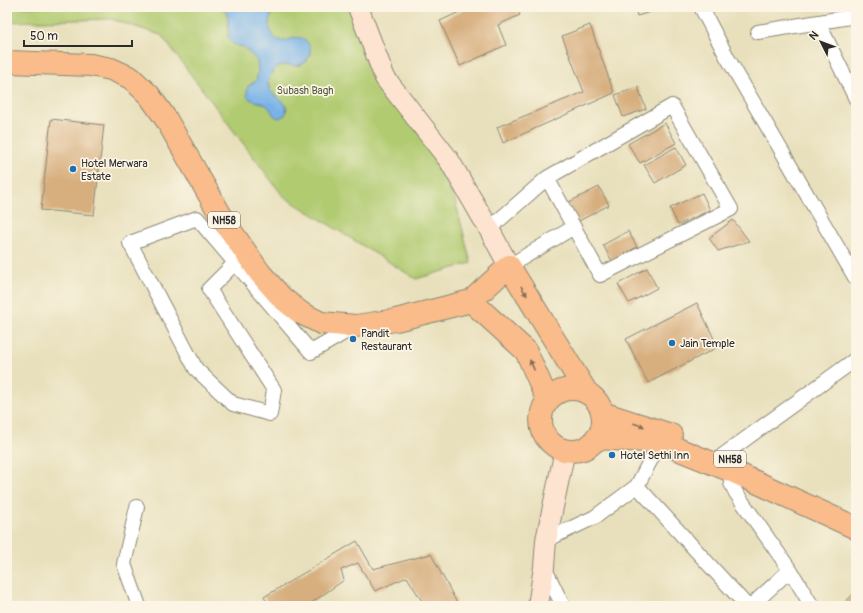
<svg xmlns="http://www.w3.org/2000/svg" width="863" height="613" font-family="Pangolin,sans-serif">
	<rect width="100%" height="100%" fill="#fcf5e5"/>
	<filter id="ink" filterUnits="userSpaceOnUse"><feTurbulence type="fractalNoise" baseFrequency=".025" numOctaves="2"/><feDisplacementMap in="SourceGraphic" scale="8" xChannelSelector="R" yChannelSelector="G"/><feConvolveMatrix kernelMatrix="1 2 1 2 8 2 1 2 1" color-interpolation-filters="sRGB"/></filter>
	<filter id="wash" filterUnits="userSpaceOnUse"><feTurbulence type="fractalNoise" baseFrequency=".012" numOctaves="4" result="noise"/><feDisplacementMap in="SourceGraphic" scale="16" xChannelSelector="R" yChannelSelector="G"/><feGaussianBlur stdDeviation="0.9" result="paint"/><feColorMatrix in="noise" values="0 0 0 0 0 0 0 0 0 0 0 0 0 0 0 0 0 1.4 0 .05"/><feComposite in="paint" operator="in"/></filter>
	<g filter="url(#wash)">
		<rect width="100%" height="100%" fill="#e8e0bc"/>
		<path fill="#b1cb71" stroke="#6e7b4e" d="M7 7H353L455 200 471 263 416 279 283 196 161 35 111 19 7 22Z"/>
		<path fill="#78b2e8" stroke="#526e8a" d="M221 7H272C272 22 265 23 274 38 277 39 280 41 283 41 290 41 294 36 301 38 313 41 313 59 302 64 292 69 281 59 272 72 270 75 268 80 268 83 269 99 293 100 285 115 273 123 274 111 266 105 257 99 243 104 248 86L256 81 258 72 257 61 244 47 234 45 228 37C228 28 231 13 221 7Z"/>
		<g id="blocks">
			<path fill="#d7af7f" d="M470 7H516L520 15 498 25 506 45 460 66 440 21Z
				M635 7H667L637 16Z
				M590 25 614 93 503 143 497 127 584 92 562 36Z
				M638 87 646 109 623 117 615 95Z
				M51 119 104 125 94 215 41 210Z
				M665 123 676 143 640 163 628 144Z
				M676 147 686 165 655 183 644 165Z
				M599 187 609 205 577 222 567 203Z
				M702 193 710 210 678 225 670 208Z
				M733 220 749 241 718 251 709 238Z
				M628 231 637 247 612 261 603 245Z
				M647 268 657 288 629 303 618 284Z
				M697 303 718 347 648 383 626 339Z
				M357 541 373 569 431 554 457 603 452 606H425L407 577 375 591 358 563 341 570 344 580 307 606H269L264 597Z
				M856 591V606H842Z"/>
		</g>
	</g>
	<g filter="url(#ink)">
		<use href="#blocks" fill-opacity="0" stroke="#8a8674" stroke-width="1"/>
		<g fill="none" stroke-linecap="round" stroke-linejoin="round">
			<g stroke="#8a8674" stroke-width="16">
				<path id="street" d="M701 7 727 57 856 279
					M818 22 856 99
					M758 32 856 16
					M489 229 547 178 672 106 731 209 600 275 547 178
					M235 263 209 289 274 390 270 414 233 404 196 369 130 243 197 218 311 352 356 326
					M509 266 574 227
					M722 456 856 359
					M730 471 731 483 736 493 790 570 812 606
					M637 486 747 606
					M137 507 124 564 139 606
					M546 540 595 517 637 486 660 442
					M544 567 563 606
					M751 606 790 570"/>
			</g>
			<g stroke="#8a8674" stroke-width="22">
				<path id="secondary" d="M358 7 385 78 449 160 489 229 509 266
					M538 606 544 567 546 540 565 450"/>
			</g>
			<g stroke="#8a8674" stroke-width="24">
				<path id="highway" d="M7 62 91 65 111 69 131 78 149 95 166 119 224 221 260 273 282 298 301 313 321 323 356 326 396 320 471 301 509 266 587 393
					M471 301 526 351 548 401
					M541 420a31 31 0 1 1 62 0a31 31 0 1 1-62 0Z
					M602 413 671 435
					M596 438 660 442 732 471 856 528"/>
			</g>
			<use href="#street" stroke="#fff" stroke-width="14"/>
			<use href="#secondary" stroke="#fde4d0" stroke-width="20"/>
			<use href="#highway" stroke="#f9bc8a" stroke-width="22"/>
		</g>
		<defs><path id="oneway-solid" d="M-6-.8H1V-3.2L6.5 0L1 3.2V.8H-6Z"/></defs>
		<g fill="#886c56">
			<use href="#oneway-solid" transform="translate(524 291) rotate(58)"/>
			<use href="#oneway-solid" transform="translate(532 365) rotate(-114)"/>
			<use href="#oneway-solid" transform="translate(639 425) rotate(17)"/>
		</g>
	</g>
	<g fill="#1f6fb2" stroke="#fcf5e5" stroke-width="1.5">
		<circle cx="73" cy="169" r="4"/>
		<circle cx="353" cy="339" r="4"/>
		<circle cx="672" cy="343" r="4"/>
		<circle cx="612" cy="455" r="4"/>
	</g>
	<g text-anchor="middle" stroke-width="3.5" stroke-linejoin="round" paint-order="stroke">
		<g fill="#fcf5e5" stroke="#6a6863" stroke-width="1">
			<rect x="208" y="212" width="32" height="16" rx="3"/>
			<rect x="714" y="451" width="32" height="16" rx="3"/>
		</g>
		<g font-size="10" font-weight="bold" fill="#2b2b2b">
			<text x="224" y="224">NH58</text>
			<text x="730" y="463">NH58</text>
		</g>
		<g font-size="11" fill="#535b40" stroke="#fcf5e5">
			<text x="305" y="94">Subash Bagh</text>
		</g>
		<g font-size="11" fill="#2b2b2b" stroke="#fcf5e5" text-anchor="start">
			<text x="81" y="167">Hotel Merwara<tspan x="81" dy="13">Estate</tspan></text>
			<text x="361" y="337">Pandit<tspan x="361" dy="13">Restaurant</tspan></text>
			<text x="680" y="347">Jain Temple</text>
			<text x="620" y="459">Hotel Sethi Inn</text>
		</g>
	</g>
	<rect width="863" height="613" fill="none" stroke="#fcf5e5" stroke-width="24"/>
	<g transform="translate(821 42) rotate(312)" stroke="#fcf5e5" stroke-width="3" paint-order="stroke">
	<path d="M0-3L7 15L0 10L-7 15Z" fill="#2b2b2b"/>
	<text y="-6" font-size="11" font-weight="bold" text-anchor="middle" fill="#2b2b2b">N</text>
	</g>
	<path d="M24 40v6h108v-6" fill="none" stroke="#2b2b2b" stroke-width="2"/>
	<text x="30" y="40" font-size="12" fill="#2b2b2b" stroke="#fcf5e5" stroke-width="3" paint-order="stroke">50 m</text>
</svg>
